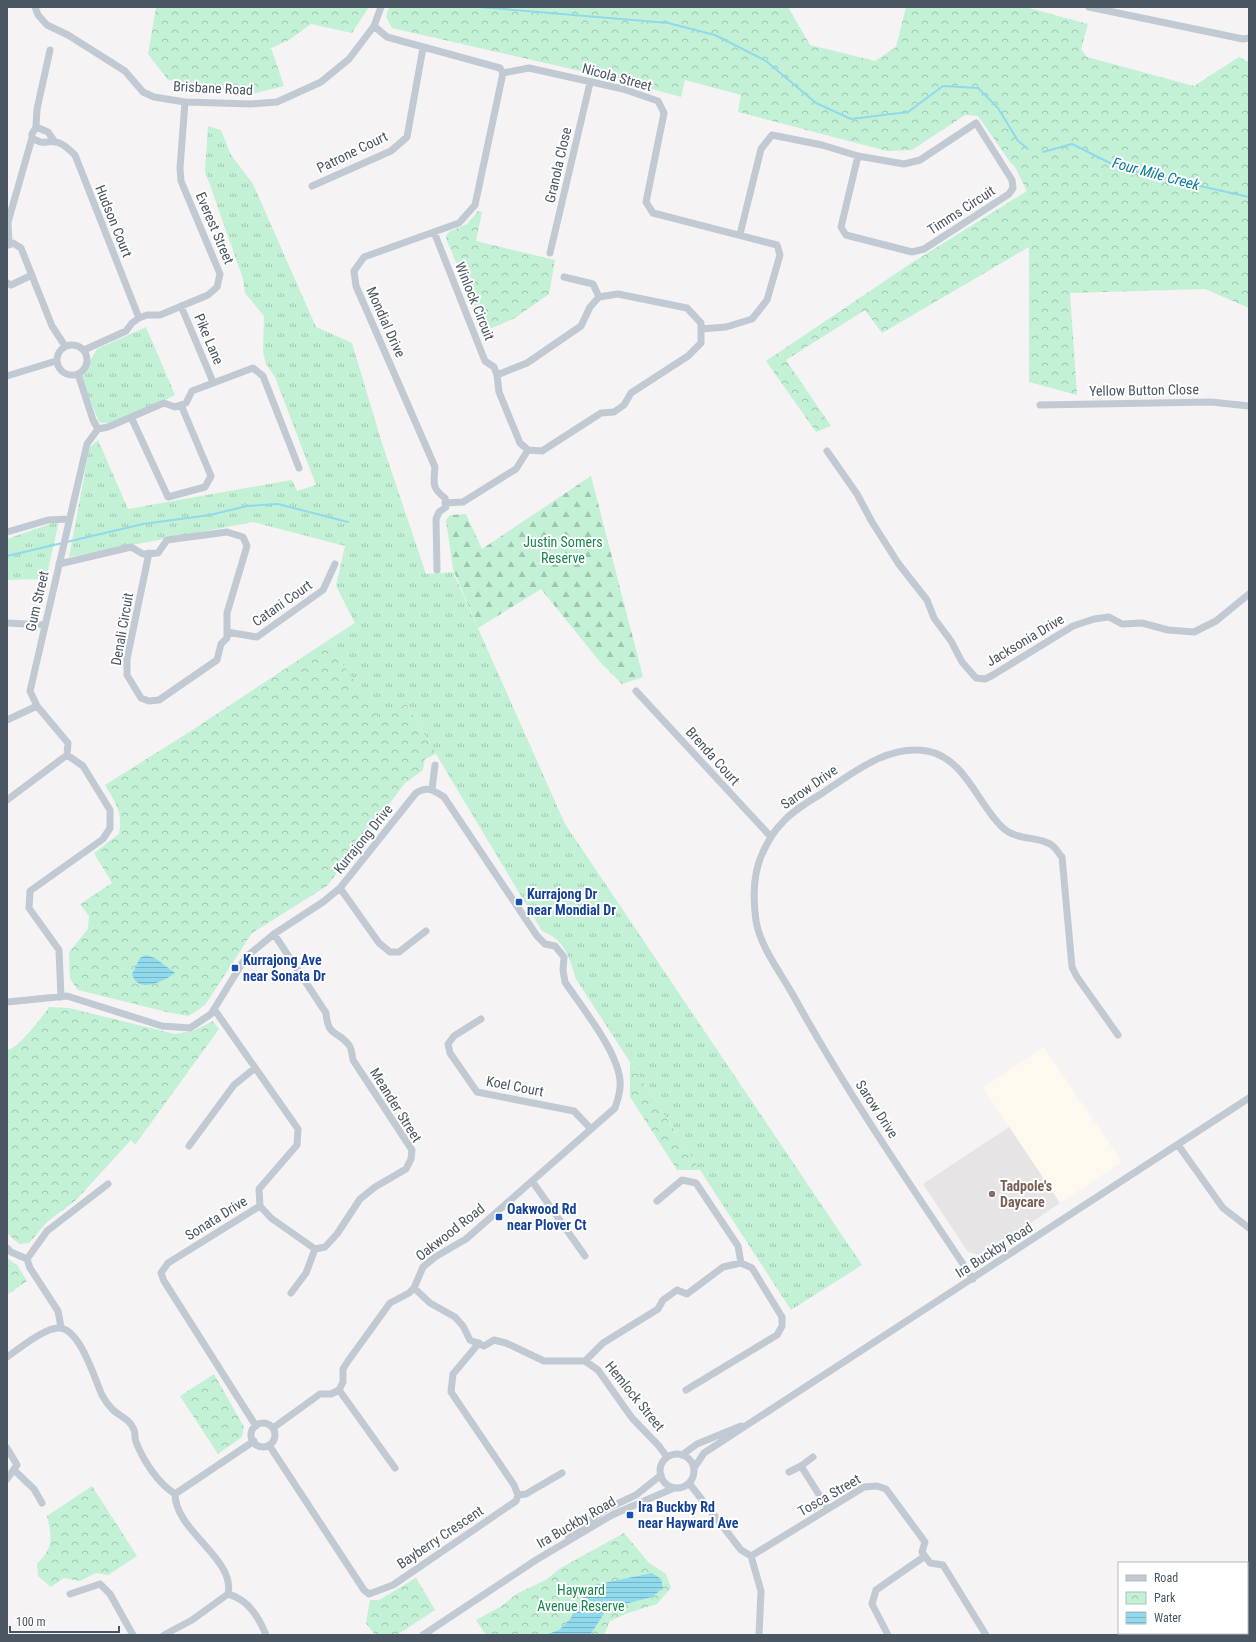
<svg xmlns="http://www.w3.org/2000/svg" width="1256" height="1642" font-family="'Roboto Condensed',sans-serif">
	<defs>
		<pattern id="grass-tufts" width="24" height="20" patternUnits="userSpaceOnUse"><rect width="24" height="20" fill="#c3f1d5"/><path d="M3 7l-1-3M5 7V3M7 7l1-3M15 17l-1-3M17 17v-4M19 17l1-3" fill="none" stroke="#a0c6b0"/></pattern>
		<pattern id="forest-firs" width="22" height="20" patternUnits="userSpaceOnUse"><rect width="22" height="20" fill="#c3f1d5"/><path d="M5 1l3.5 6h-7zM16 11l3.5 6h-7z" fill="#a0c6b0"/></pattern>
		<pattern id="park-crowns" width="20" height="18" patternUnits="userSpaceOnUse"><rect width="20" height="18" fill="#c3f1d5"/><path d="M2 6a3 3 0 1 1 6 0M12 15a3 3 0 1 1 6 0" fill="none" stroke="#a0c6b0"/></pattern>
		<pattern id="water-rules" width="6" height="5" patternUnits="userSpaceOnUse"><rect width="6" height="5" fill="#90daee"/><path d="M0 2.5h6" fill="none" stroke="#78b4c4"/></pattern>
	</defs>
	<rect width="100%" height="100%" fill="#f5f3f3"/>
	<path fill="#fdf9ef" d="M1044 1047 1122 1162 1060 1203 983 1088Z"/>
	<path fill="#e6e4e5" d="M1009 1127 1060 1203 982 1256 968 1252 923 1184Z"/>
	<path fill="url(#grass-tufts)" d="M208 126 221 130 231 155 253 184 316 327 352 343 381 440 426 574 453 572 565 824 862 1265 791 1310 576 979C568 955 566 941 542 931L406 704 379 719 327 641 355 623 336 586 345 546 253 522 69 557 88 456 90 447 98 440 128 509 292 480 297 491 316 485 275 377 266 364 263 352 264 316 245 293 243 279 205 171Z
		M146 327 175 395C156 404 119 428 99 422L81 377 97 349Z
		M59 521 46 579 7 580V539Z"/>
	<path fill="url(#forest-firs)" d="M591 476 643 677 622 684 601 663 541 589 478 628 453 569 446 520 450 515 466 514 482 549Z"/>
	<path fill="url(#park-crowns)" d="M156 7H369L352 33 311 24 289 40 271 48 284 86 256 93 234 91 168 80 148 54Z
		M389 7H788L810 45 875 61 896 47 906 7H1025L1088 24 1081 49 1087 57 1194 86 1239 57 1249 62V308L1205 289 1070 293 1077 395 1029 382V247L882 333 865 310 786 360 831 426 816 432 766 361 910 264 1027 191 1015 167 1010 162 978 116 965 115 912 150 887 151 738 112 741 95 685 80 681 97 620 80 392 28 386 17Z
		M478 211 482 212 476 241 555 260 549 294 515 318 485 331 447 241 446 236 449 232 467 224Z
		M327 641 379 718 406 704 436 754 425 759 423 770 405 783 327 886 252 933 205 1005 189 1016 167 1012 78 990 70 979 69 952 88 929 89 916 80 904 112 883 94 853 119 834C123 812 116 804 105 785L191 731Z
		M49 1007 69 1008 175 1034 193 1031 213 1021 219 1029 135 1145 131 1140 76 1200 47 1222 29 1243 19 1244 7 1233V1050C18 1049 42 1017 49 1007Z
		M630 1062 700 1170H677L630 1097Z
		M7 1258 17 1265 27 1281 7 1295Z
		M214 1374 244 1427 242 1437 218 1454 180 1396Z
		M92 1486 137 1556 108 1575 96 1573 80 1581 64 1578 51 1587 38 1576 37 1564C54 1547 52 1538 47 1516Z
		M624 1533 649 1563 666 1574 671 1588 657 1604 628 1613 610 1621 604 1635H486L476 1620 500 1607 518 1593 546 1580 559 1569Z
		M416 1578 435 1610 397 1635H375L366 1623 370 1600H379Z"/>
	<path fill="url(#water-rules)" d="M146 955 155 958 175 973C164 981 138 995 132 974L140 958Z
		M652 1573 661 1579 663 1588 652 1597 617 1606 605 1612 590 1635H546L559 1630 571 1618 585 1593 594 1585Z"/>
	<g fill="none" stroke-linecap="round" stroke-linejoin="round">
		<path stroke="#90daee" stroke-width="2" d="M480 7 668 23 715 35 766 61 816 103 851 119 908 112 943 86 978 88 998 108 1018 141 1027 148
			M1043 152 1072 144 1120 168 1249 197
			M7 556 143 524 210 515 247 506 278 504 348 522"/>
		<path stroke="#c1cad2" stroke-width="7" d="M35 7 38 15 47 25 68 35 125 71 143 92 154 97 185 102 251 104 277 102 321 82 349 59 374 26 381 7
			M1089 7 1243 39 1249 38
			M374 26 387 37 500 68 503 73 529 68 623 89 658 101 664 113 646 202 653 213 777 245 780 255 767 300 752 319 726 327 701 329
			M36 127 37 109 50 50
			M55 142 48 132 36 127 32 134V138C45 146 45 140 56 142 64 143 69 150 75 155L139 318
			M312 186 391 151 407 137 423 48
			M434 232 485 361 494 367 497 375 527 363 581 326 590 307 599 297 618 294 687 308 701 323V343L688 356 631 393 624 405 614 412 601 413 542 451 528 450 520 443 499 392 497 375
			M740 234 761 149 772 135 822 145 858 156 904 164 920 160 976 123 1012 180 1013 188 1009 194 924 249 912 252 846 235 841 227 858 156
			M7 245 13 243 21 248 52 326 65 346
			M9 245 8 222 32 138
			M550 253 590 83
			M564 277 593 284 599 297
			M7 283 11 285 32 275
			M181 306 213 382
			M57 360a15 15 0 1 1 30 0a15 15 0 1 1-30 0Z
			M84 350 126 331 132 323 139 318 147 315H160L208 295 217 287 220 274 181 181 180 168 185 102
			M7 376 56 361
			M1040 405 1211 402 1249 406
			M131 417 168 497 205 487 211 476 181 405
			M98 429 108 427 164 403 175 407 186 403 192 391 253 368 263 376 299 468
			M827 451 857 494 872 522 898 563 927 600 934 618 951 641 962 662 976 678 985 679 993 675 1073 626 1094 619 1109 617 1122 624 1142 623 1168 630 1194 632 1216 621 1249 594
			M445 503 463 502 516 469 528 450
			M7 532 48 520 69 519
			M59 564 131 547 143 554 158 553 167 540 227 532 243 537 247 546 227 613V638L221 644 217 660 159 700 149 701 141 698 127 675V659L149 553
			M437 570 436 519 439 512 446 507 445 498C431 488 434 482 435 467L356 286 354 271 364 257 459 223 475 205 503 73
			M7 623 45 625
			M227 632 257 637 323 590 335 564
			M636 691 771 837
			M7 720 37 706
			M432 789 435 765
			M7 800 67 755 68 743 37 706 30 691 87 444 98 429 93 420 78 374
			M340 888 379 943 390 952H399L426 931
			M61 997 59 950 29 908 30 891 103 839 110 828V810L83 766 67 755
			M7 1002 67 996 162 1026 190 1028 211 1014 246 957 274 934 323 902 340 888 416 793C428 786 433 790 444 797L537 936 545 944 555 946 564 957 563 970 565 982C582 1008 623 1057 620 1087 620 1094 617 1101 615 1108L466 1239 435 1257 423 1267 414 1288 409 1293 390 1303 348 1361 343 1369V1382L339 1390 331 1394H320L273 1428
			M214 1009 298 1129 297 1145 259 1189 260 1206 168 1263 161 1273 164 1281 256 1426
			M481 1019 454 1036 448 1044 450 1053 477 1092 574 1111 591 1129
			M1178 1145 1223 1208 1249 1228
			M189 1146 234 1085 255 1068
			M532 1181 585 1256
			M657 1201 682 1180 696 1183 738 1246 741 1263
			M260 1206 271 1218 315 1249 325 1247 337 1234 360 1199 375 1187 406 1169 411 1159 412 1150 353 1060C352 1056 352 1049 349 1045 338 1030 328 1038 326 1013L274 934
			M7 1248 11 1252 27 1259
			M973 1279C911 1186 847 1093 793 995 780 972 760 946 756 921 753 899 753 872 763 852 768 841 774 831 782 823 793 810 810 801 824 792 854 772 889 744 927 751 965 758 977 803 1002 827 1017 842 1041 835 1054 847 1057 850 1059 854 1062 857L1072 967 1077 977 1118 1035
			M414 1288 430 1303 455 1317 463 1326 470 1340 484 1346 494 1340 506 1343 544 1361H585L598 1370 632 1418 659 1446 667 1457
			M291 1293 306 1273 315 1249
			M61 1327 58 1311 30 1268 27 1259 47 1231 108 1184
			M7 1357C20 1348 44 1328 59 1328 80 1328 95 1380 102 1395 104 1399 109 1406 113 1410 121 1417 130 1419 134 1430 136 1434 134 1438 136 1442 144 1462 158 1483 175 1494
			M585 1361 603 1343 658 1309 663 1300 677 1290 687 1294 723 1267 741 1263 752 1268 782 1317V1326L777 1335 686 1390
			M339 1390 395 1468
			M251 1435a12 12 0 1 1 24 0a12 12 0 1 1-24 0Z
			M269 1445 364 1590 369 1594 393 1585 516 1501 518 1495 514 1485 451 1392 453 1374 479 1343
			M7 1448 17 1465 7 1479
			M660 1471a17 17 0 1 1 34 0a17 17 0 1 1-34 0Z
			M682 1455 697 1444 741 1426
			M801 1466 813 1457
			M694 1468 704 1453 1249 1098
			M14 1470 34 1489 42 1503
			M789 1472 801 1466 828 1509
			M689 1483 741 1550 751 1556 761 1591 759 1635
			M518 1495 526 1494 562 1473
			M568 1536 606 1509 636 1495 661 1475
			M751 1556 864 1487 877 1486 886 1489 925 1542 922 1552 930 1563 943 1565 986 1635
			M70 1594 100 1584 110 1594 133 1635
			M228 1594C247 1599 259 1617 266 1635
			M164 1635 192 1620 228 1594C236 1559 175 1531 175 1494L254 1441
			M423 1635 536 1560 612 1515 674 1488
			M888 1635 872 1604 876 1590 925 1556"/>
	</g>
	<g fill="#1a4fb4" stroke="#fff" stroke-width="1.5">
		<rect x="515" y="898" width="8" height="8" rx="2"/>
		<rect x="231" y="964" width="8" height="8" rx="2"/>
		<rect x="495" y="1213" width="8" height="8" rx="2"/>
		<rect x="626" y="1511" width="8" height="8" rx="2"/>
	</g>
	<circle fill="#8d6e63" stroke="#fff" stroke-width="1.5" cx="992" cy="1194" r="4"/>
	<g text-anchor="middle" stroke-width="4" stroke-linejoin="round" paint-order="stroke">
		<g font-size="14" fill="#4a5661" stroke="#fff">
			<text transform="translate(617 77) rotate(15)" y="5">Nicola Street</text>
			<text transform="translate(213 88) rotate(3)" y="5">Brisbane Road</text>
			<text transform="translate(352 152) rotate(-26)" y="5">Patrone Court</text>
			<text transform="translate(558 165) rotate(-77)" y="5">Granola Close</text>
			<text transform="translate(961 210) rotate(-33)" y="5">Timms Circuit</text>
			<text transform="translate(114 221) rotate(68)" y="5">Hudson Court</text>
			<text transform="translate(215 228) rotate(67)" y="5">Everest Street</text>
			<text transform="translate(475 301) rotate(68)" y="5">Winlock Circuit</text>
			<text transform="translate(386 322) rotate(66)" y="5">Mondial Drive</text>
			<text transform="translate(209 339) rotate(67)" y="5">Pike Lane</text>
			<text transform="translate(1144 390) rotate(-1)" y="5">Yellow Button Close</text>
			<text transform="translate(37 601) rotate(-77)" y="5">Gum Street</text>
			<text transform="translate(282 603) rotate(-35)" y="5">Catani Court</text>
			<text transform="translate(122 629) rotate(-80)" y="5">Denali Circuit</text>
			<text transform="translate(1025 640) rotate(-31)" y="5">Jacksonia Drive</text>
			<text transform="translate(713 756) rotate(48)" y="5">Brenda Court</text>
			<text transform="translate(809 787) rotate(-35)" y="5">Sarow Drive</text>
			<text transform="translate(363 839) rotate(-51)" y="5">Kurrajong Drive</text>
			<text transform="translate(515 1086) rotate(11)" y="5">Koel Court</text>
			<text transform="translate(396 1105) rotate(58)" y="5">Meander Street</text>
			<text transform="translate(877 1109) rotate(57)" y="5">Sarow Drive</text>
			<text transform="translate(216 1218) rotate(-32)" y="5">Sonata Drive</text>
			<text transform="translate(450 1232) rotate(-38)" y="5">Oakwood Road</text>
			<text transform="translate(994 1250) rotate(-33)" y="5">Ira Buckby Road</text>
			<text transform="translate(635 1396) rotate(51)" y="5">Hemlock Street</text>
			<text transform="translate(829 1495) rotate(-30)" y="5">Tosca Street</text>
			<text transform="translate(576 1522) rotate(-30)" y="5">Ira Buckby Road</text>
			<text transform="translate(440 1537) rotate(-34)" y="5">Bayberry Crescent</text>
		</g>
		<g font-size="14" fill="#17864f" stroke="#fff">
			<text x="563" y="547">Justin Somers<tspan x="563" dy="16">Reserve</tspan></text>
			<text x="581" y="1595">Hayward<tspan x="581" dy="16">Avenue Reserve</tspan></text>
		</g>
		<g font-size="14" font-weight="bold" fill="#164399" stroke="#fff" text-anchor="start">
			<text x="527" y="899">Kurrajong Dr<tspan x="527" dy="16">near Mondial Dr</tspan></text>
			<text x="243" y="965">Kurrajong Ave<tspan x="243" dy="16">near Sonata Dr</tspan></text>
			<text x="507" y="1214">Oakwood Rd<tspan x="507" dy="16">near Plover Ct</tspan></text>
			<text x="638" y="1512">Ira Buckby Rd<tspan x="638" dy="16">near Hayward Ave</tspan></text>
		</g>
		<g font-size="14" font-weight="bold" fill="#785e54" stroke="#fff" text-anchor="start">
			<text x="1000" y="1191">Tadpole's<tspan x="1000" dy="16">Daycare</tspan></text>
		</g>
		<g font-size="15" font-style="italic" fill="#0c7c9b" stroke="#fff">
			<text transform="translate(1156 174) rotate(15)" y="5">Four Mile Creek</text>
		</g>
	</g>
	<rect width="1256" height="1642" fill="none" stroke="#4a5661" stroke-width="16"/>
	<rect x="1118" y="1562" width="130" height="72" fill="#ffffff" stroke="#b7bbc0"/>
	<rect x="1126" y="1575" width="20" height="6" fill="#c1cad2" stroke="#b7bbc0"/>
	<text x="1154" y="1582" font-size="12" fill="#4a5661">Road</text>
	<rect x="1126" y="1592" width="20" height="12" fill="url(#park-crowns)" stroke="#b7bbc0"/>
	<text x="1154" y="1602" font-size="12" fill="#4a5661">Park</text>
	<rect x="1126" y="1612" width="20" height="12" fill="url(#water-rules)" stroke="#b7bbc0"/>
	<text x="1154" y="1622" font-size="12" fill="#4a5661">Water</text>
	<path d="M10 1626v6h109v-6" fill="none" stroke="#4a5661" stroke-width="2"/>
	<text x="16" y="1626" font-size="12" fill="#4a5661" stroke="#ffffff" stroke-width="3" paint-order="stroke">100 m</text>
</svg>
